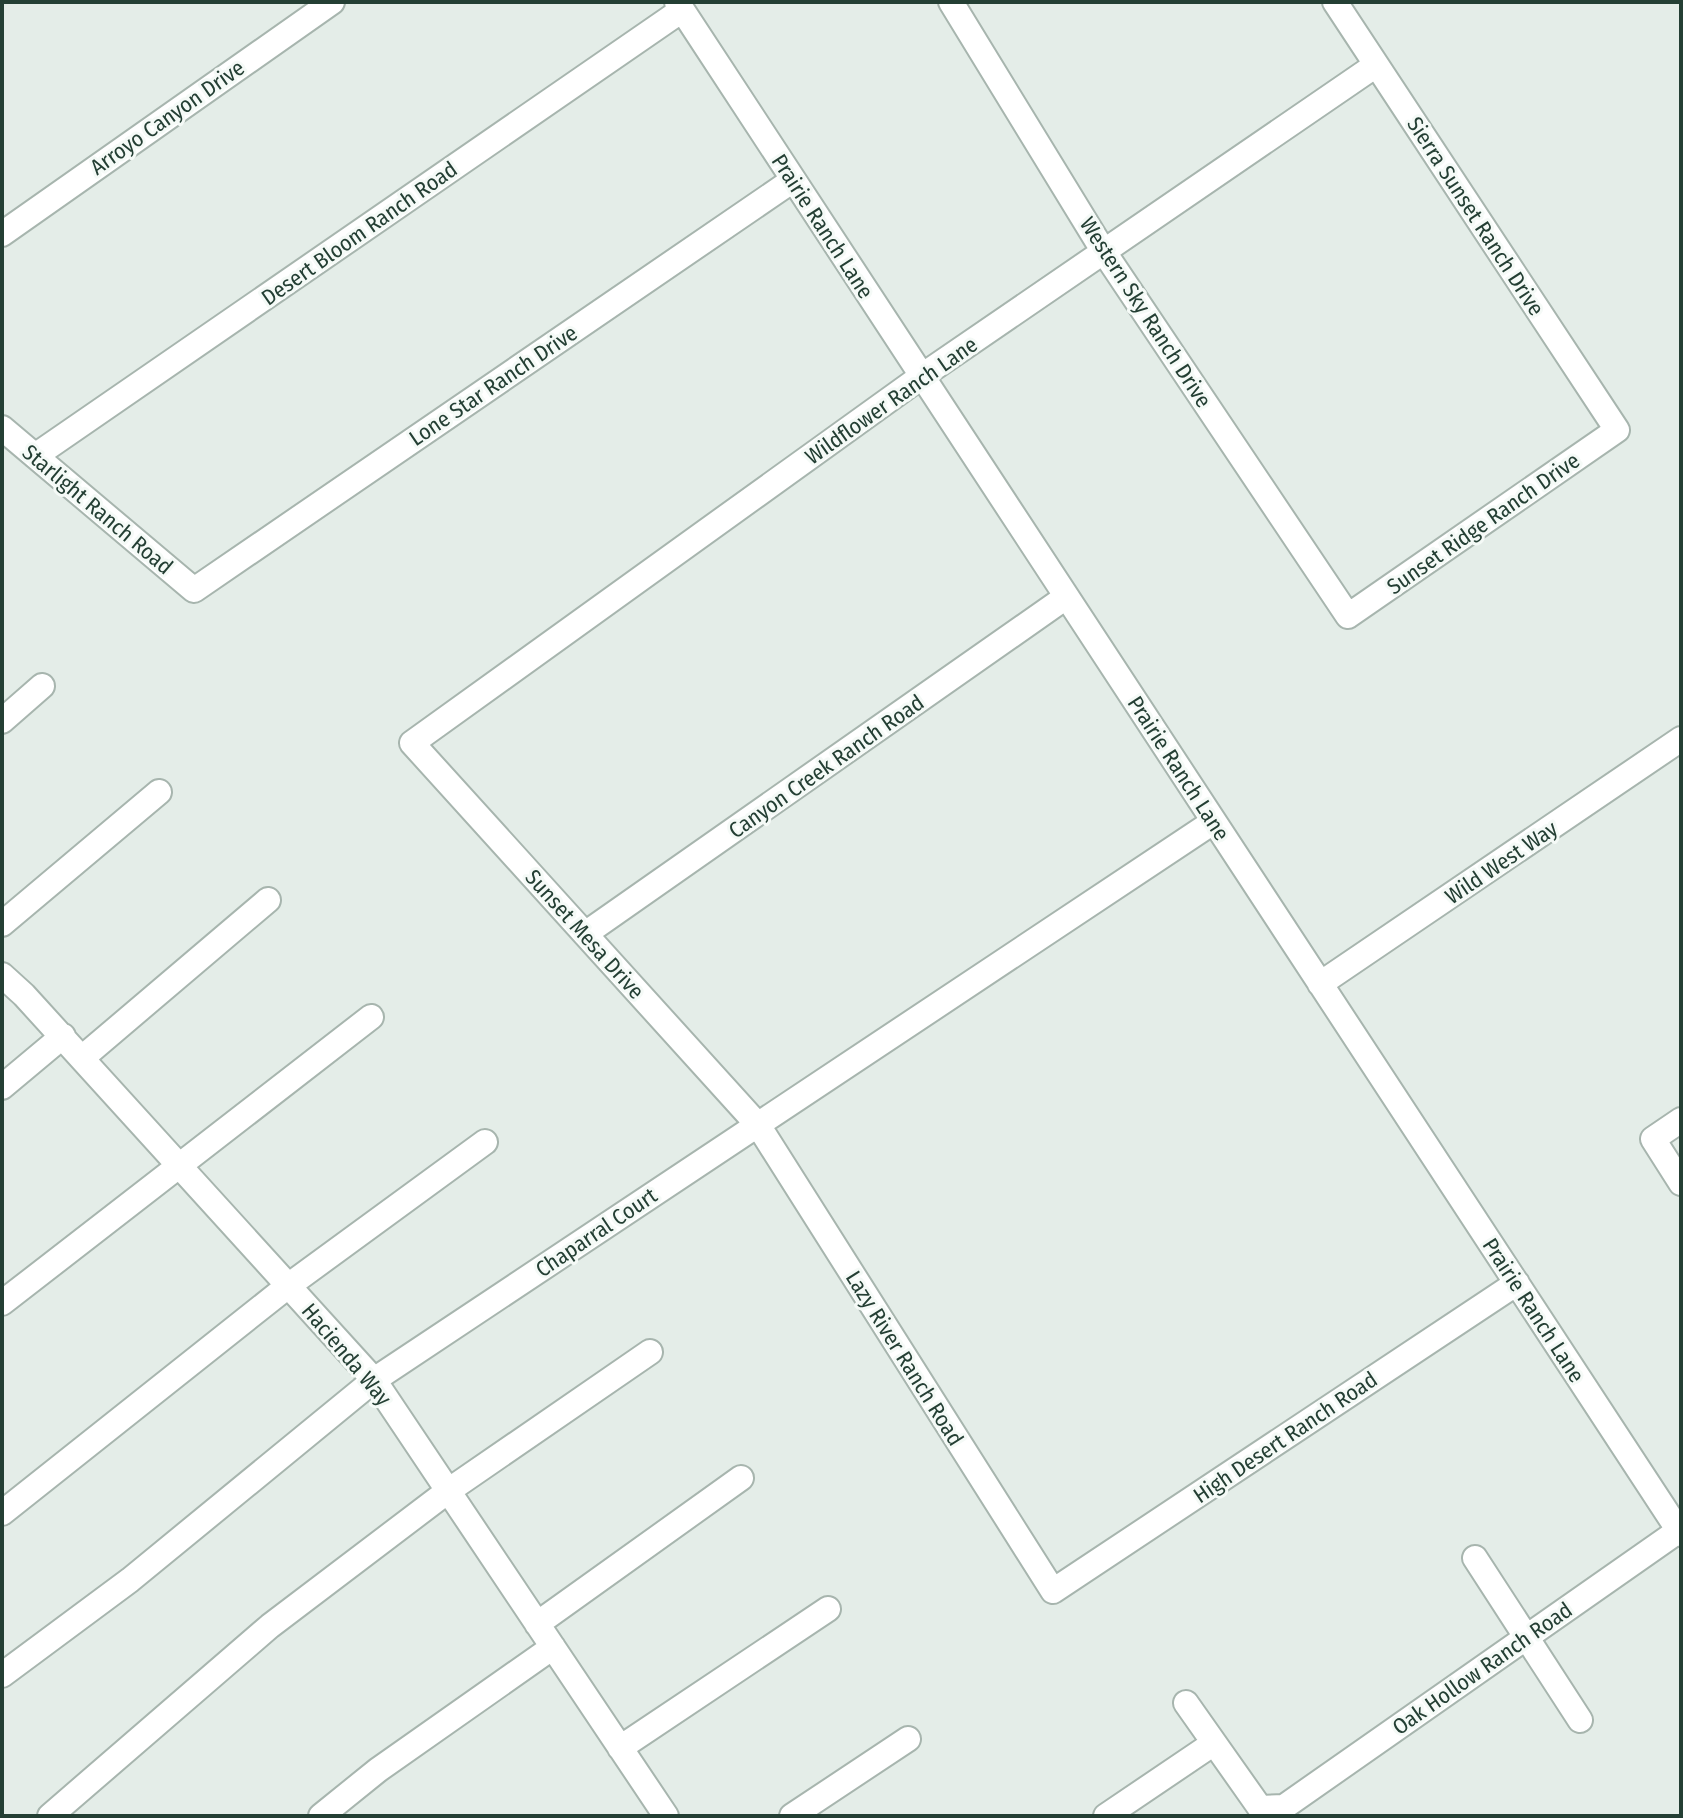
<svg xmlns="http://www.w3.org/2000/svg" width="1683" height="1818" font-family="'Fira Sans Condensed',sans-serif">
	<rect width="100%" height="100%" fill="#e4ede8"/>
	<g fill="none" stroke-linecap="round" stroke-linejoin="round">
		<g stroke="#a7b5ae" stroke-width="28">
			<path id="street" d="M677 2 1681 1534
				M951 2 1104 252 1348 616 1617 430 1335 2
				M1376 65 922 376 412 743 758 1125 1053 1591 1517 1283
				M2 234 332 2
				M2 428 194 590 793 180
				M35 456 682 10
				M2 721 42 686
				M2 924 159 792
				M585 934 1066 597
				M2 975 24 995 374 1380 666 1816
				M1320 984 1681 739
				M82 1058 268 900
				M2 1087 63 1036
				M1681 1120 1653 1139 1681 1183
				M2 1303 371 1017
				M2 1513 288 1286 485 1142
				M1475 1558 1580 1720
				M537 1624 741 1478
				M2 1675 130 1580 374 1380 1213 822
				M1186 1703 1260 1808 1284 1807
				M620 1748 828 1609
				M1284 1807 1681 1529
				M50 1816 270 1626 448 1491 650 1352
				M321 1816 378 1770 553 1647
				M792 1816 908 1739
				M1106 1816 1214 1743"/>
		</g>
		<use href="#street" stroke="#fff" stroke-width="24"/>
	</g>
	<g text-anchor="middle" stroke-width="6" stroke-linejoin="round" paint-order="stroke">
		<g font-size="22" fill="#243f34" stroke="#f5faf7">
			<text transform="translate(167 117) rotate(-35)" y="8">Arroyo Canyon Drive</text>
			<text transform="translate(1476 216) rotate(57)" y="8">Sierra Sunset Ranch Drive</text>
			<text transform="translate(823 226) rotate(57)" y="8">Prairie Ranch Lane</text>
			<text transform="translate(359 233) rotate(-35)" y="8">Desert Bloom Ranch Road</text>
			<text transform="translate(1146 312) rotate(57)" y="8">Western Sky Ranch Drive</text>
			<text transform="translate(493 385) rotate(-34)" y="8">Lone Star Ranch Drive</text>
			<text transform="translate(891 400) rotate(-35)" y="8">Wildflower Ranch Lane</text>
			<text transform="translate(98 509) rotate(40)" y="8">Starlight Ranch Road</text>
			<text transform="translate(1483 523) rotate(-35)" y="8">Sunset Ridge Ranch Drive</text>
			<text transform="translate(826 766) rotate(-35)" y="8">Canyon Creek Ranch Road</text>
			<text transform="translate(1179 768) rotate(57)" y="8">Prairie Ranch Lane</text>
			<text transform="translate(1501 862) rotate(-34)" y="8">Wild West Way</text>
			<text transform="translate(585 934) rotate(48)" y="8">Sunset Mesa Drive</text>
			<text transform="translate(596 1232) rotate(-34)" y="8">Chaparral Court</text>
			<text transform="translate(1534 1310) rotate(57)" y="8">Prairie Ranch Lane</text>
			<text transform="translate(347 1354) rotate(50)" y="8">Hacienda Way</text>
			<text transform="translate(905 1358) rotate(58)" y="8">Lazy River Ranch Road</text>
			<text transform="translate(1285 1437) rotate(-34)" y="8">High Desert Ranch Road</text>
			<text transform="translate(1482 1668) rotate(-35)" y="8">Oak Hollow Ranch Road</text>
		</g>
	</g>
	<rect width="1683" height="1818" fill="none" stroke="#243f34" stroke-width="8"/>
</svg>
